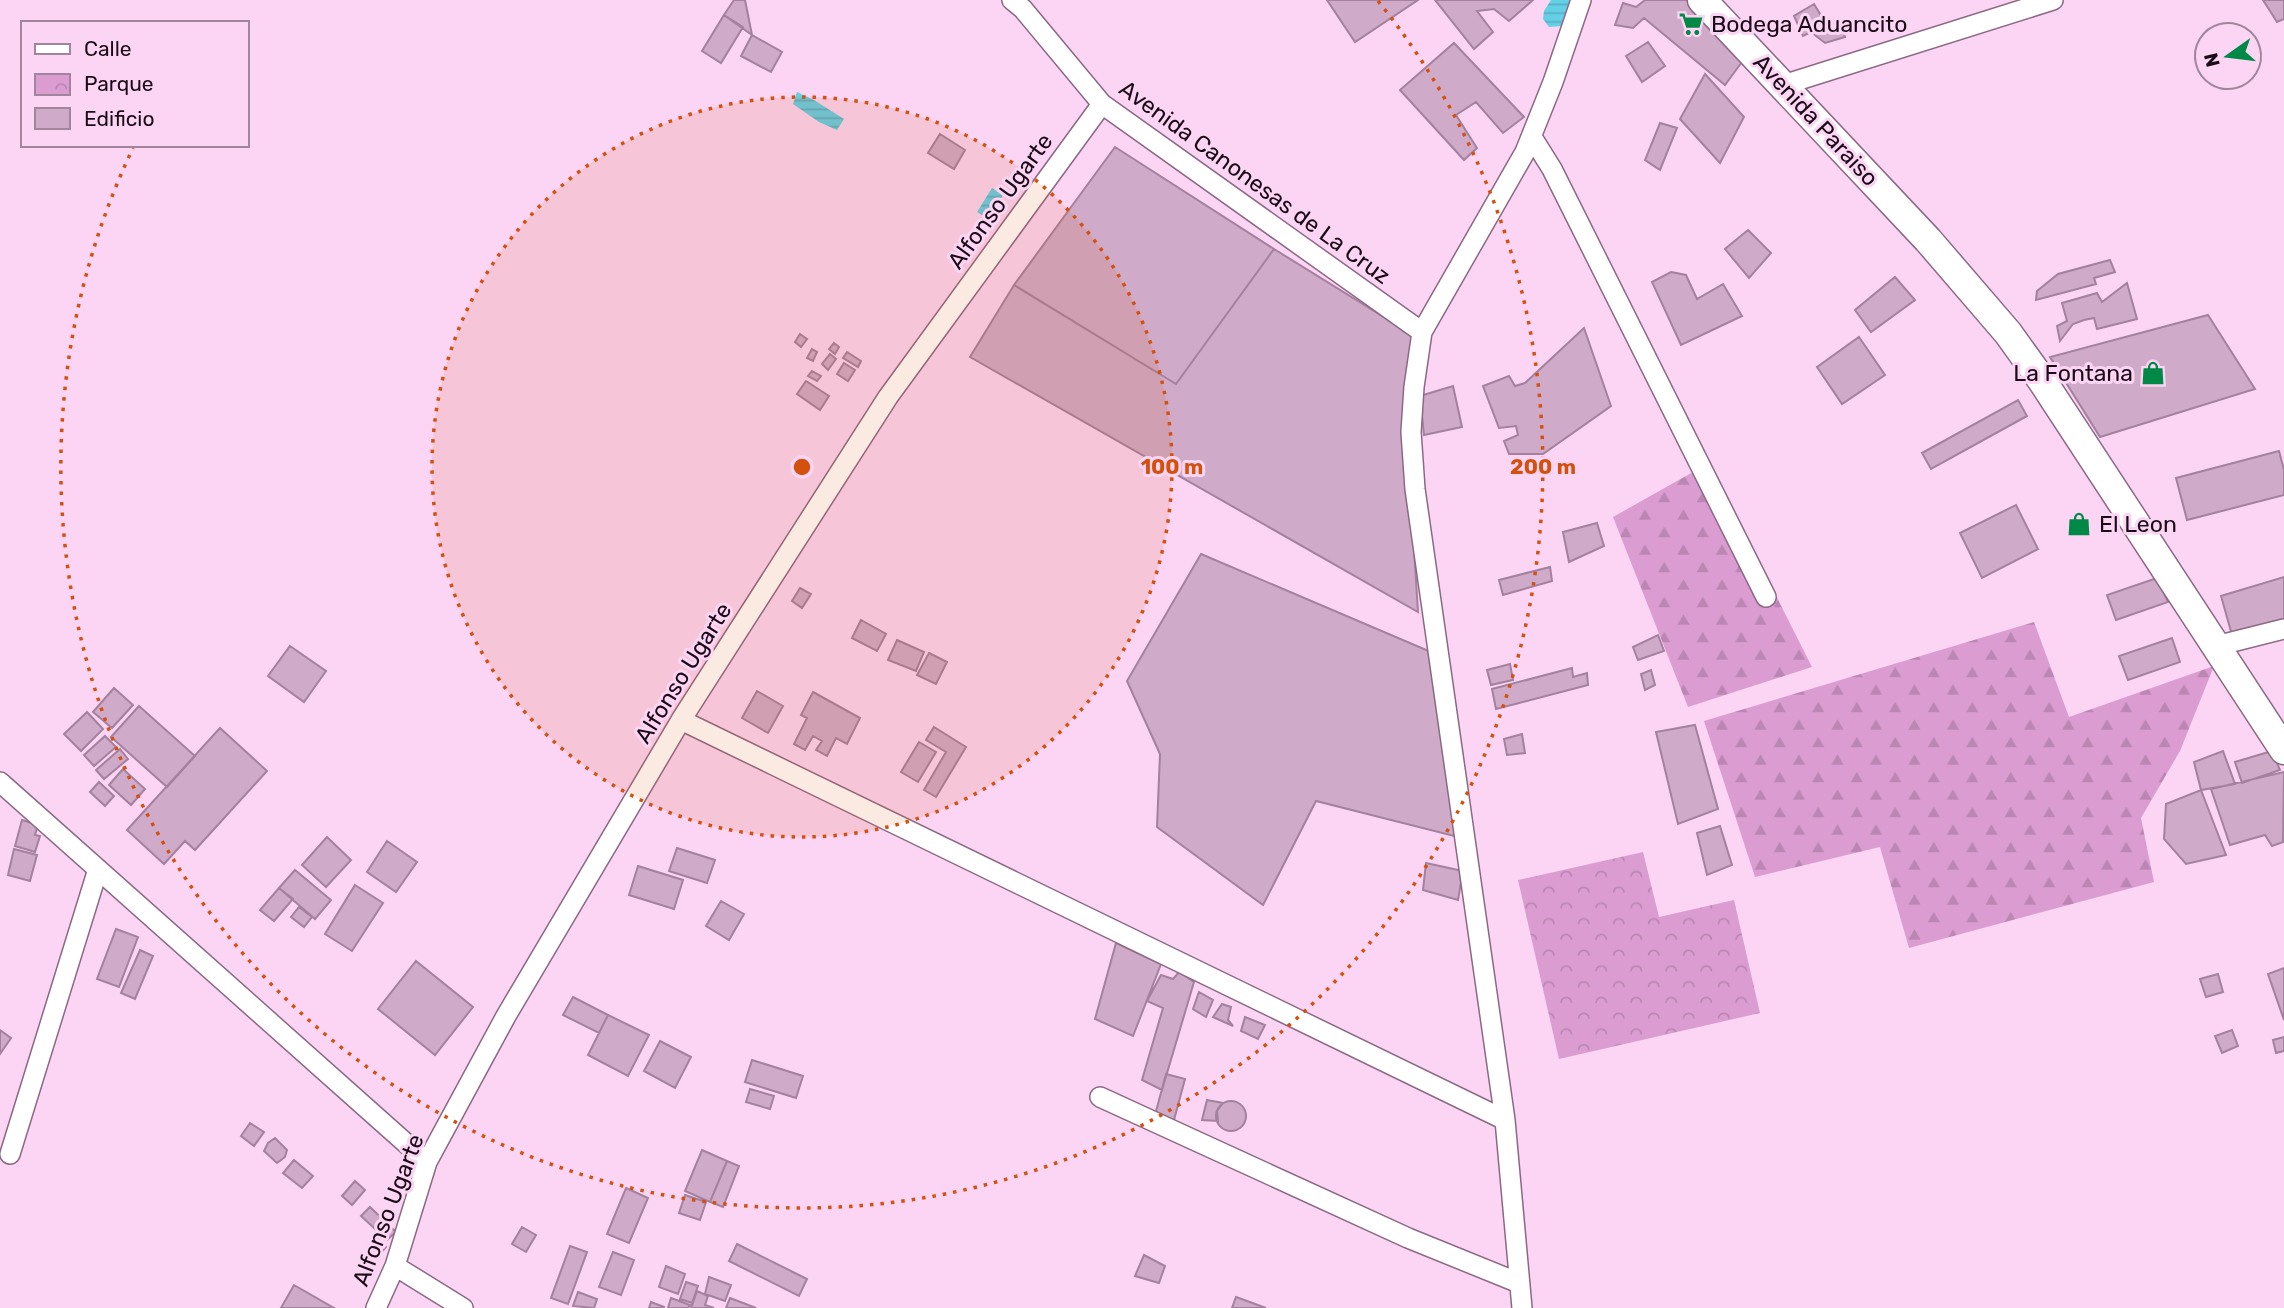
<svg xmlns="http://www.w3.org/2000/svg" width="2284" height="1308" font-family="Rubik,sans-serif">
	<defs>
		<pattern id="forest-firs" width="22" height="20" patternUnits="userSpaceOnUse" patternTransform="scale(1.75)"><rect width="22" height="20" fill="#db9dd1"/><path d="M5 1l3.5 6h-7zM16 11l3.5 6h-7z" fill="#bb86b3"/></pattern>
		<pattern id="park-crowns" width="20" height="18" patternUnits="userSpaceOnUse" patternTransform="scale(1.75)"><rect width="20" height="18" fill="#db9dd1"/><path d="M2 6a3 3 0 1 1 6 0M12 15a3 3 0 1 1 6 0" fill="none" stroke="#bb86b3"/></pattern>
		<pattern id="water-rules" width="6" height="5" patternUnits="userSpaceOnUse" patternTransform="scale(1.75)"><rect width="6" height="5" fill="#64d0e6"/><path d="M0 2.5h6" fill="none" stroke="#56b1c5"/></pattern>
	</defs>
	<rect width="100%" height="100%" fill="#fcd5f4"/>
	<path fill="url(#forest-firs)" d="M1709 463 1812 667 1688 707 1613 517Z
		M2034 622 2069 717 2214 666 2180 751 2141 818 2154 882 1909 948 1880 847 1755 877 1704 721Z"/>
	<path fill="url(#park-crowns)" d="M1643 852 1659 917 1734 900 1760 1013 1559 1059 1518 880Z"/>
	<path fill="url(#water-rules)" d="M1551 0H1573L1562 26 1549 27 1543 19 1544 11Z
		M797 92 814 100 844 119 837 130 819 122 793 104Z
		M992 188 1003 195 989 219 977 212Z"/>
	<path fill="#d0abc9" stroke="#a4819e" stroke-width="2" d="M734 0H745L752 35 724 15Z
		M1327 0H1418L1355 42Z
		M1435 0H1533L1509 21 1494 9 1477 11 1493 32 1474 49Z
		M1645 0H1694L1750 51 1725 85 1644 18 1633 28 1615 25 1623 3 1636 7Z
		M2263 0H2284V19L2277 22Z
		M1814 4 1825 22 1840 23 1845 37 1825 43 1811 32 1803 36 1794 16Z
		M724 15 743 27 721 63 702 51Z
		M752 35 782 52 771 72 741 56Z
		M1648 42 1665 66 1642 82 1626 56Z
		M1454 43 1524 117 1503 133 1476 102 1456 115 1477 148 1464 160 1400 90Z
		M1705 74 1744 117 1720 163 1680 119Z
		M1660 123 1677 128 1660 170 1645 160Z
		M940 134 965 150 954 169 928 153Z
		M1115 147 1274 249 1176 384 1014 285Z
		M1748 230 1771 253 1749 278 1725 249Z
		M1274 249 1416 337 1405 407 1418 612 970 357 1014 285 1176 384Z
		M2110 260 2115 272 2094 278 2096 284 2036 300 2037 291 2058 274Z
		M1671 272 1686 275 1697 299 1723 284 1742 316 1681 345 1652 282Z
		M1895 277 1915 300 1871 332 1855 310Z
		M2127 283 2137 319 2097 329 2094 318 2084 320 2073 324 2060 341 2057 326 2067 321 2062 303 2097 293 2102 302Z
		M2208 315 2255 389 2100 437 2050 357Z
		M1584 328 1611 406 1543 454H1509L1504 441 1518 435 1516 426 1499 428 1483 386 1509 376 1515 386 1525 383Z
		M800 334 807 339 801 347 795 342Z
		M1859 337 1885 375 1842 404 1817 367Z
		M834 343 839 347 835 354 829 349Z
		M812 349 817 352 813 361 807 358Z
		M847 352 861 361 858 367 843 358Z
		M830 354 836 359 828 370 822 364Z
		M844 363 855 370 848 381 837 374Z
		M812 371 821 376 817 381 808 376Z
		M806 381 829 396 820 410 797 394Z
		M1453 386 1462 427 1424 435 1420 396Z
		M2018 400 2027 416 1931 469 1922 453Z
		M2279 451 2284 470V495L2187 520 2176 478Z
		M2016 505 2038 549 1982 578 1960 533Z
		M1597 523 1604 546 1569 562 1563 532Z
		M1201 554 1438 655 1458 837 1316 801 1263 905 1157 827 1160 754 1127 681Z
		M1550 567 1552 581 1503 595 1499 580Z
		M2284 577V619L2232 635 2221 596Z
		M2157 578 2168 602 2116 620 2107 595Z
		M800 588 811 594 802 608 792 601Z
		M861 620 886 634 877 651 852 638Z
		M1658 635 1664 651 1638 660 1633 647Z
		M2172 638 2180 662 2128 680 2119 656Z
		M897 640 924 652 916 671 888 660Z
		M290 646 326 671 304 702 268 676Z
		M929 653 947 662 936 684 917 675Z
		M1510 664 1513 680 1491 685 1487 670Z
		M1572 668 1573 677 1587 673 1588 685 1496 709 1492 689Z
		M1651 670 1655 685 1645 690 1641 674Z
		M114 688 133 705 112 728 93 712Z
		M757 691 783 706 768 733 742 718Z
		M813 692 860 718 847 744 836 738 827 756 816 750 822 741 813 736 805 750 794 744 807 718 801 715Z
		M139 706 195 756 167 787 111 737Z
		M87 712 103 729 81 751 64 734Z
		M1695 725 1718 809 1678 824 1656 732Z
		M934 727 966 747 936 797 924 790 946 752 926 740Z
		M220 728 267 771 195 850 185 841 164 864 127 830Z
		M1522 734 1525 753 1507 755 1504 739Z
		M105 736 116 747 94 766 84 755Z
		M919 742 936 752 918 782 901 772Z
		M120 749 128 759 104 779 96 770Z
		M2223 751 2235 784 2201 790 2194 762Z
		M2272 751 2280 770 2242 783 2235 762Z
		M123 769 145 789 131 805 109 785Z
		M2284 772 2283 842 2272 846 2265 835 2230 845 2211 789Z
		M99 782 114 796 105 806 90 792Z
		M2201 790 2226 855 2186 864 2164 839 2166 804Z
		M22 820 38 825 35 835 40 836 35 852 15 846Z
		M1720 826 1732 865 1707 875 1697 833Z
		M327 837 351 860 326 887 302 865Z
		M387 841 417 862 396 892 367 872Z
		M677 848 715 860 707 883 669 871Z
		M14 849 37 855 30 881 8 875Z
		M1426 863 1463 871 1458 900 1423 890Z
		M638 866 683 880 674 909 629 895Z
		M295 870 331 900 315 919 279 888Z
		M355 885 383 903 352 951 325 934Z
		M279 888 293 899 274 921 260 910Z
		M721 901 744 914 729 940 706 926Z
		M299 907 312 917 304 927 291 917Z
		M116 929 138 937 119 987 97 979Z
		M1116 943 1161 964 1133 1036 1095 1019Z
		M140 950 153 956 135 999 121 993Z
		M416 961 473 1007 435 1055 378 1009Z
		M2284 968V1020L2268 974Z
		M1179 972 1194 982 1162 1090 1142 1080 1163 1008 1147 1001 1161 975 1173 979Z
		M2218 974 2223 992 2206 997 2200 979Z
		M1199 992 1213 1000 1206 1017 1193 1009Z
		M573 997 608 1015 599 1033 563 1015Z
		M1222 1004 1231 1007 1228 1020 1233 1026 1213 1017Z
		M608 1015 649 1035 628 1076 588 1055Z
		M1245 1017 1265 1025 1258 1039 1241 1031Z
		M0 1030 11 1038 0 1054Z
		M2232 1030 2238 1046 2222 1053 2215 1036Z
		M2284 1037V1051L2276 1053 2273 1040Z
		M660 1041 691 1057 675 1088 644 1071Z
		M752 1060 803 1076 796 1098 745 1082Z
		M1166 1074 1185 1079 1174 1120 1155 1115Z
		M750 1089 774 1096 770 1109 746 1102Z
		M1207 1100 1223 1103 1217 1111 1218 1121 1202 1120Z
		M1216 1116a15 15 0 1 1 30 0a15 15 0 1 1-30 0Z
		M250 1123 264 1132 254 1146 241 1136Z
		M275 1138 287 1150 285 1157 277 1163 264 1151 268 1143Z
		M702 1150 727 1161 710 1202 685 1191Z
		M294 1160 313 1176 302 1188 283 1173Z
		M727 1161 739 1166 723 1207 710 1202Z
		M355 1181 365 1190 352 1205 342 1196Z
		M626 1188 648 1198 629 1243 607 1234Z
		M685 1195 706 1202 700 1220 679 1213Z
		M370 1207 396 1232 387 1240 361 1216Z
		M522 1227 536 1235 526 1252 512 1244Z
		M377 1238 386 1247 377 1257 367 1248Z
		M737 1244 807 1279 799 1296 729 1261Z
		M570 1246 587 1252 568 1304 551 1298Z
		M613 1252 634 1260 621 1295 599 1287Z
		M1144 1255 1165 1266 1159 1283 1135 1276Z
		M666 1266 685 1274 678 1294 659 1287Z
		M709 1277 731 1285 725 1301 705 1294Z
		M686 1282 698 1286 692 1303 680 1299Z
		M294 1285 334 1308H281Z
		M697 1291 708 1296 705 1305 714 1308H691Z
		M578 1292 597 1299 594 1308 573 1306Z
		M1236 1297 1266 1308H1232Z
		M671 1298 690 1305 688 1308H668Z
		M730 1298 756 1308H726Z
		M651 1302 664 1307V1308H649Z"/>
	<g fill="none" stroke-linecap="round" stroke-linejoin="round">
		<g stroke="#8b6985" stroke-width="22">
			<path id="street" d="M1012 0 1023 9 1102 104 1422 332
				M1783 85 2053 0
				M1532 137 1552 169 1766 597
				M2216 646 2284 629
				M681 720 1505 1120
				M0 782 427 1162
				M1100 1097 1408 1238 1519 1283
				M10 1154 98 869
				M395 1266 463 1308
				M376 1308 395 1266 427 1162 506 1016 681 720 888 397 1102 104
				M1522 1308 1505 1120 1415 489 1411 432 1414 387 1422 332 1525 152 1553 82 1581 0"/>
		</g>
		<g stroke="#8b6985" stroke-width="31">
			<path id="secondary" d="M1702 0 1928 240 2008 333 2041 379 2284 750"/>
		</g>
		<use href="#street" stroke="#fff" stroke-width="19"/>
		<use href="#secondary" stroke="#fff" stroke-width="28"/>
	</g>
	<circle cx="802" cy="467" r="370" fill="#d3510d" fill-opacity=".12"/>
	<g fill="none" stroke="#d3510d" stroke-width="3.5" stroke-dasharray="3.5 7">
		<circle cx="802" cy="467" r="370"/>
		<path d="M1378 1A741 741 0 1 1 133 148"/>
	</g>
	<defs>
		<g id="supermarket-bare" transform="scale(1.89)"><path d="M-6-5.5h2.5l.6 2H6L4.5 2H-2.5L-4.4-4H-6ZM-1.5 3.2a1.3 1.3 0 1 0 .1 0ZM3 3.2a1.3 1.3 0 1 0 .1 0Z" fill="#008946" stroke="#fcd5f4" stroke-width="2.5" paint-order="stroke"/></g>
		<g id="shop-bare" transform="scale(1.89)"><path d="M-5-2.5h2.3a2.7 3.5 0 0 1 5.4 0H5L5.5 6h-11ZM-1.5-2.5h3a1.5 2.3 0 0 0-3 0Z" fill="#008946" stroke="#fcd5f4" stroke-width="2.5" paint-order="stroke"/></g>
	</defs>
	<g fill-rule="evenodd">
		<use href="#supermarket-bare" x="1691" y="24"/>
		<use href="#shop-bare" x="2153" y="373"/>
		<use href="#shop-bare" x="2079" y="524"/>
	</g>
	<g text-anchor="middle" stroke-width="6" stroke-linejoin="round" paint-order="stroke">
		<g font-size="23" fill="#190c17" stroke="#fcd5f4" text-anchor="start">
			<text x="1711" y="32">Bodega Aduancito</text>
			<text x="2133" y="381" text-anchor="end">La Fontana</text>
			<text x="2099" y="532">El Leon</text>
		</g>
		<g font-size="23" fill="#190c17" stroke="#fcd5f4">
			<text transform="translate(1816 120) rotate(47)" y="8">Avenida Paraiso</text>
			<text transform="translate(1255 182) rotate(36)" y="8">Avenida Canonesas de La Cruz</text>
			<text transform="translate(1000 201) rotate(-54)" y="8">Alfonso Ugarte</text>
			<text transform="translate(683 673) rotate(-58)" y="8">Alfonso Ugarte</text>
			<text transform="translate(388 1210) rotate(-69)" y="8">Alfonso Ugarte</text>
		</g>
	</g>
	<circle cx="802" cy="467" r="10" fill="#d3510d" stroke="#fcd5f4" stroke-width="3.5"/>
	<g font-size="21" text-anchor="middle" font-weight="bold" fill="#d3510d" stroke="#fcd5f4" stroke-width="6" stroke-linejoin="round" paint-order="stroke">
		<text x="1172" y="474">100 m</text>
		<text x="1543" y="474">200 m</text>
	</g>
	<rect x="21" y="21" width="228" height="126" fill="#fcd5f4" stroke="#a1859c" stroke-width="2"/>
	<rect x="35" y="44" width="35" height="10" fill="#ffffff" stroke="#a1859c" stroke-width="2"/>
	<text x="84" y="56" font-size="21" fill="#190c17">Calle</text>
	<rect x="35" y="74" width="35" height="21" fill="url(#park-crowns)" stroke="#a1859c" stroke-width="2"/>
	<text x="84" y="91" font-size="21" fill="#190c17">Parque</text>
	<rect x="35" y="108" width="35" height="21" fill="#d0abc9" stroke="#a1859c" stroke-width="2"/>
	<text x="84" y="126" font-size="21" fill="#190c17">Edificio</text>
	<g transform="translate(2228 56) rotate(256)"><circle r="33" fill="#fcd5f4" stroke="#a1859c" stroke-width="2"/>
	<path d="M0-5L12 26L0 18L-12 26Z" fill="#008946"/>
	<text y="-10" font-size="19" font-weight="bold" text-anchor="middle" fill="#190c17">N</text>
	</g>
</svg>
